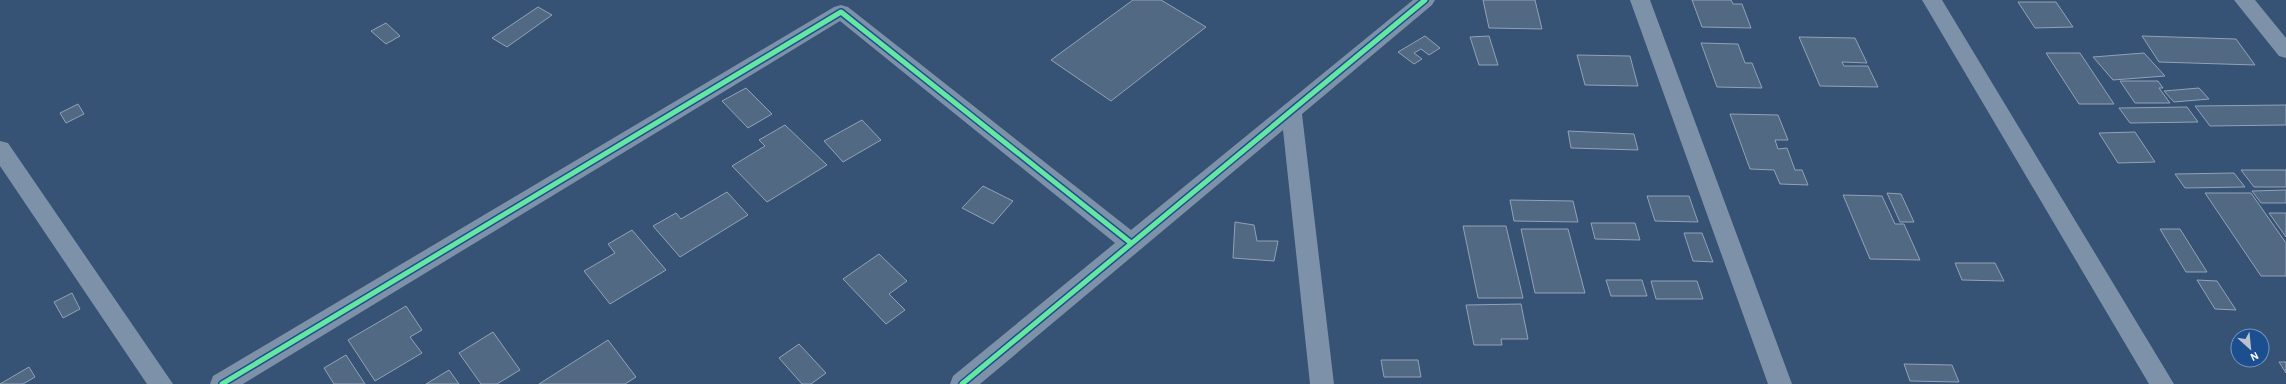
<svg xmlns="http://www.w3.org/2000/svg" width="2286" height="384" font-family="'Alegreya Sans',sans-serif">
	<rect width="100%" height="100%" fill="#365274"/>
	<path fill="#526984" stroke="#92a2b6" d="M1133 0H1161L1206 27 1111 101 1051 60Z
		M1483 0H1535L1542 29 1489 28Z
		M1692 0H1731L1733 4H1742L1751 28 1702 27Z
		M2018 2H2056L2073 27 2035 28Z
		M538 7 552 15 507 47 492 38Z
		M386 23 400 36 386 44 371 31Z
		M1425 36 1440 48 1429 55 1421 49 1414 53 1422 59 1414 64 1398 52Z
		M1489 36 1498 65H1479L1470 37Z
		M2142 36 2236 39 2255 65 2159 62Z
		M1799 37 1855 38 1867 63 1842 62 1844 66H1868L1878 87 1820 86Z
		M1701 43 1738 44 1745 63H1752L1762 88 1717 87Z
		M2046 53H2080L2114 104H2079Z
		M2144 53 2165 76 2113 80 2093 57Z
		M1577 55 1630 56 1638 86 1585 85Z
		M2120 81H2158L2163 88H2159L2170 103H2135Z
		M746 88 772 114 748 128 722 101Z
		M2199 88 2209 99 2174 102 2164 91Z
		M78 104 84 114 66 123 60 113Z
		M2286 105V125L2210 126 2195 106Z
		M2187 107 2198 122 2130 123 2119 108Z
		M1730 114 1778 115 1788 140H1775L1778 149 1787 148 1795 170H1802L1808 185 1780 184 1774 170 1750 169Z
		M862 120 881 140 843 162 824 141Z
		M785 125 827 165 767 202 732 166 765 146 759 140Z
		M1568 131 1634 134 1638 150 1571 148Z
		M2135 132 2155 162 2118 163 2099 133Z
		M2241 170H2286V187H2254Z
		M2234 173 2245 187 2185 188 2175 174Z
		M983 186 1013 201 993 224 962 208Z
		M2286 190V203H2261L2252 191Z
		M727 192 748 215 680 257 653 226 676 213 681 219Z
		M1887 193 1901 194 1914 222H1900Z
		M2205 193H2251L2286 243V276H2261Z
		M1843 195 1882 196 1895 224H1904L1920 260 1870 259Z
		M1647 196H1689L1698 222 1655 221Z
		M1510 200 1573 201 1578 222 1514 221Z
		M2269 213H2286V237Z
		M1235 222 1254 225 1257 241H1278L1274 261 1233 258Z
		M1591 223H1635L1640 240 1595 239Z
		M1463 226H1506L1523 298H1478Z
		M1521 229H1568L1585 293H1535Z
		M2160 229H2180L2207 272H2186Z
		M632 230 666 270 610 304 584 271 615 253 608 244Z
		M1684 233H1702L1713 262 1693 261Z
		M879 254 907 281 889 294 905 310 886 324 843 279Z
		M1955 263H1995L2004 281 1962 280Z
		M1606 280H1642L1647 296H1611Z
		M2197 280 2217 281 2236 310 2215 309Z
		M1651 281H1697L1703 299H1656Z
		M72 293 80 309 63 318 54 302Z
		M1521 304 1528 339H1501L1502 345H1474L1466 305Z
		M406 306 422 330 410 337 422 353 375 381 348 340Z
		M493 332 520 370 497 384H481L459 353Z
		M608 340 636 377 625 384H539Z
		M799 344 826 373 811 384H802L779 358Z
		M346 355 365 384H334L324 368Z
		M1381 360H1418L1421 377H1384Z
		M2279 362H2286V373Z
		M1904 364 1952 365 1959 382 1910 381Z
		M29 367 35 377 23 384H0Z
		M449 370 459 384H426Z"/>
	<g fill="none" stroke-linecap="round" stroke-linejoin="round">
		<path fill="#7d92a8" fill-rule="evenodd" d="M1413 0H1435L1432 5 1302 114 1334 384H1310L1283 130 980 384H950L953 376 1115 243 840 21 243 384H210L213 376 834 7 841 5 848 7 1131 230Z
			M1630 0H1650L1792 384H1768Z
			M1922 0H1942L2174 384H2149Z
			M2234 0H2255L2286 38V58L2279 56Z
			M0 141 8 143 173 384H147L0 166Z"/>
		<g stroke="#1b4f8f" stroke-width="8">
			<path id="cycleway" d="M222 384 841 12 1131 243
				M962 384 1425 0"/>
		</g>
		<use href="#cycleway" stroke="#66e7a1" stroke-width="5"/>
	</g>
	<g transform="translate(2250 348) rotate(153)"><circle r="19" fill="#1b4f8f" stroke="#7695bc"/>
	<path d="M0-3L7 15L0 10L-7 15Z" fill="#b9c2ce"/>
	<text y="-6" font-size="11" font-weight="bold" text-anchor="middle" fill="#ffffff">N</text>
	</g>
</svg>
